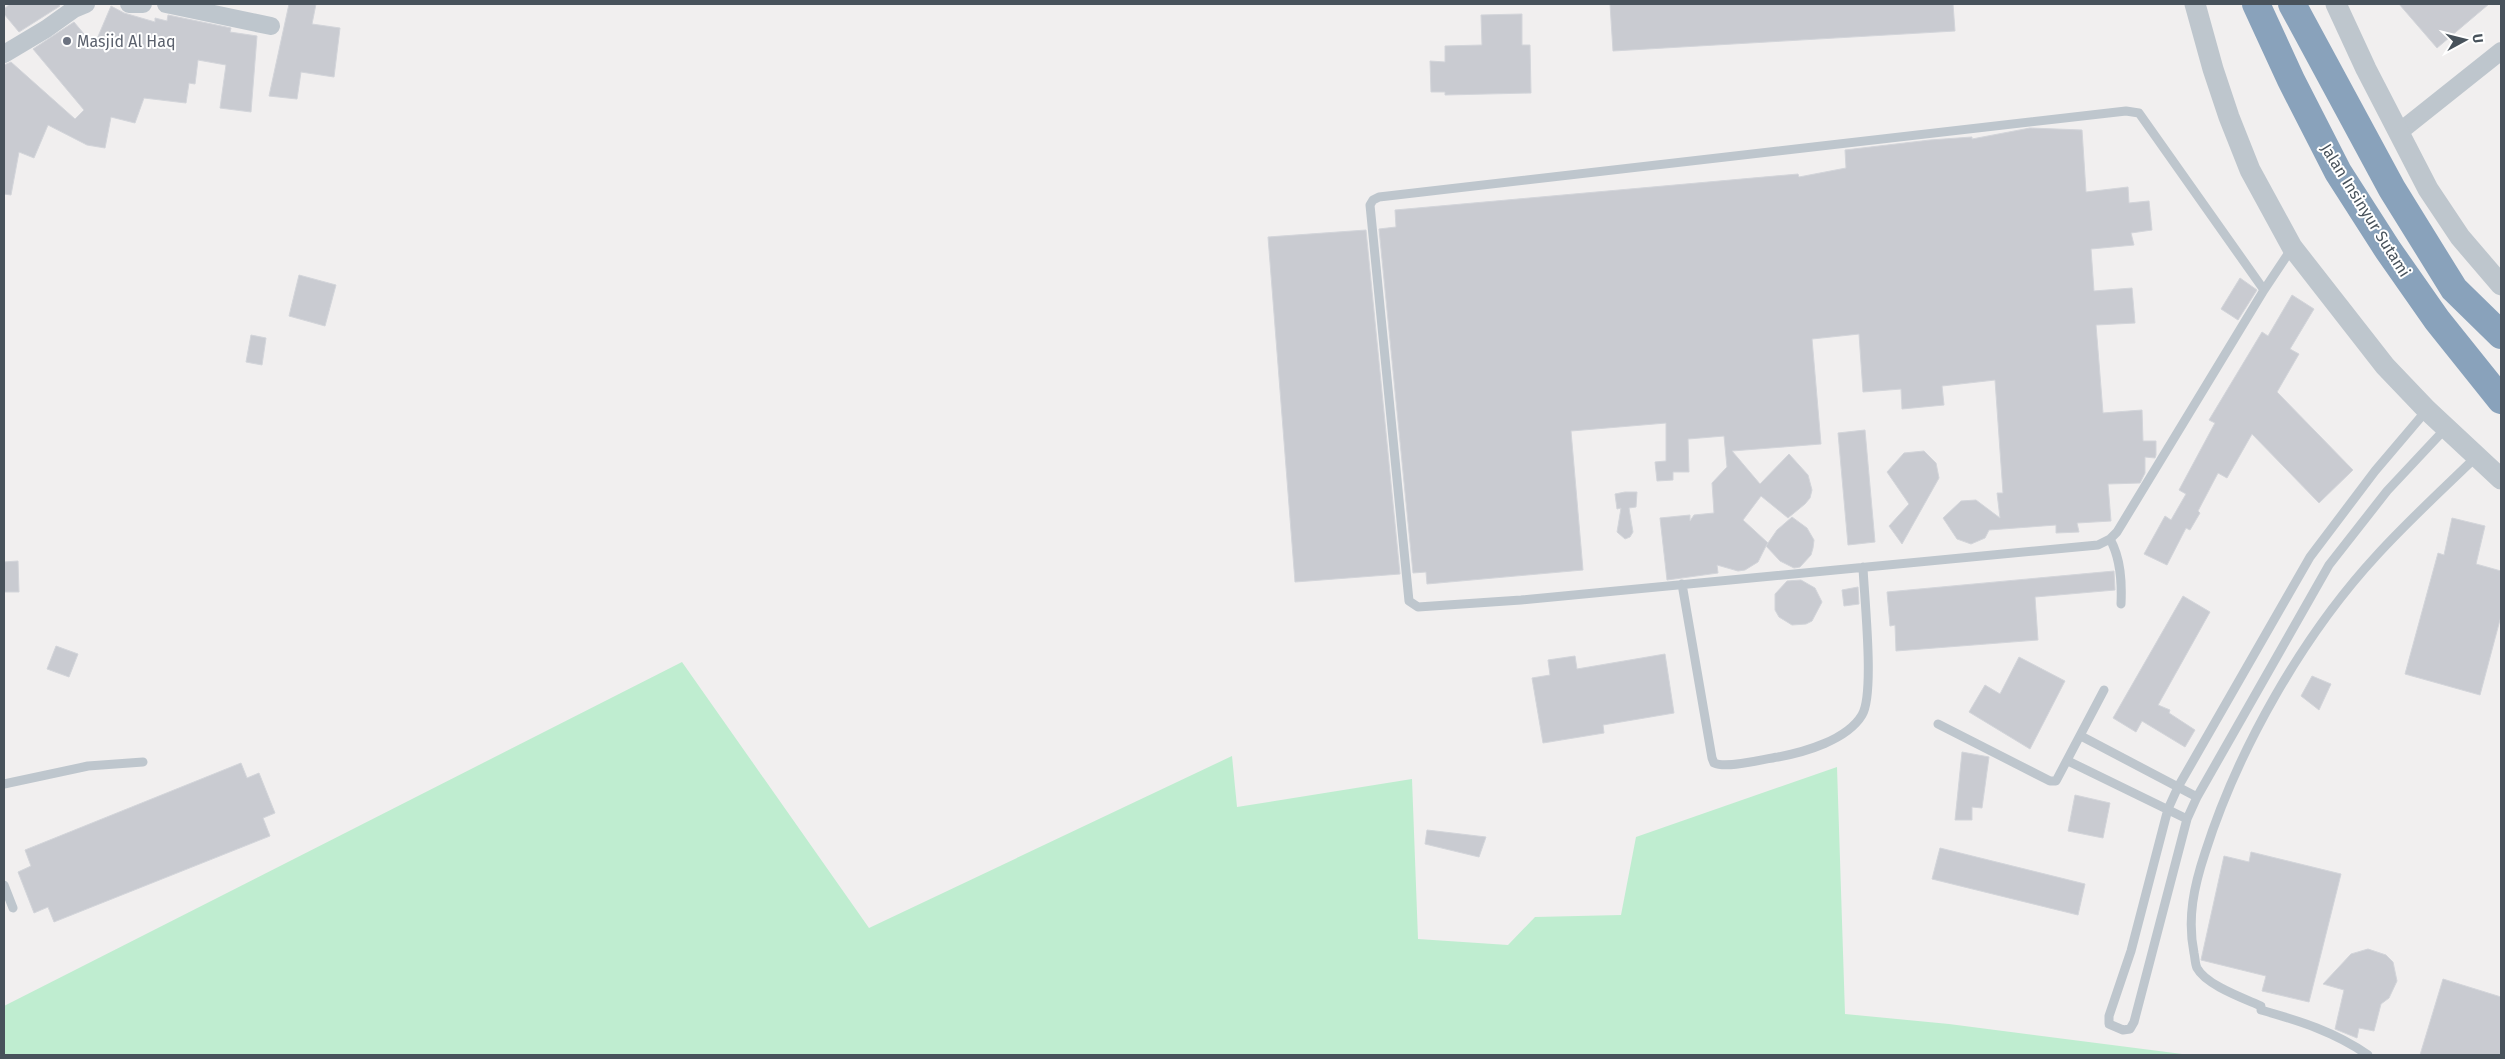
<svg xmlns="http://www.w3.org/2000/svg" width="2505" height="1059" font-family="'Fira Sans',sans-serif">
	<rect width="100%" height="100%" fill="#f1efef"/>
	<path fill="#bfedd0" d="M682 662 869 928 1232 756 1237 807 1412 779 1418 939 1508 945 1535 917 1621 915 1636 837 1837 767 1845 1014 1949 1024 2190 1055H4V1006Z"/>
	<path fill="#c9cbd1" stroke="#d3d5da" d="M10 4H58L60 6 19 32 4 14V9Z
		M289 4H316L312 24 340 28 334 77 301 72 297 99 269 96Z
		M1610 4H1953L1955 31 1613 51Z
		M2399 4H2489L2437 48Z
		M111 6 124 13 155 22V18L167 21 168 15 231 28 230 32 257 36 251 112 220 108 226 65 198 60 195 84 189 83 186 103 144 98 135 123 111 117 105 148 87 145 48 125 34 158 19 152 11 195 4 194V65L11 62 75 119 84 110 33 49 74 22 94 46Z
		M1522 14V45H1530L1531 93 1445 95V92H1431L1430 61 1445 62V46L1482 45 1481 15Z
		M2030 128 2082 130 2086 192 2128 187 2129 203 2149 201 2152 230 2131 233 2134 245 2091 249 2094 291 2132 288 2135 323 2096 325 2103 413 2142 410 2143 441H2156V455L2155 458 2145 457V473L2140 483 2108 484 2111 521 2077 523 2079 532 2056 533V525L1989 530 1985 538 1971 544 1957 539 1943 518 1961 501 1976 500 2000 518 1997 493H2003L1995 380 1942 386 1944 405 1902 409 1901 389 1863 392 1859 334 1812 339 1821 444 1732 451 1760 484 1789 454 1808 475 1812 490 1810 498 1805 504 1788 518 1761 496 1743 520 1768 543 1766 546 1777 530 1792 517 1807 528 1814 540 1813 548 1811 555 1800 567 1794 568 1780 561 1766 546 1758 562 1745 570 1738 571 1717 565 1718 573 1667 580 1660 518 1690 515V521L1694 515 1714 513 1712 483 1727 467 1724 436 1688 439 1689 472H1673V480L1657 481 1655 462 1666 461V423L1571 431 1583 570 1427 584 1426 572 1413 573 1379 229 1396 227 1395 210 1798 174 1799 177 1846 168 1845 150 1930 140 1972 137V139Z
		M1366 230 1400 574 1295 582 1268 237Z
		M299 275 336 285 325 326 289 316Z
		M2240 278 2257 290 2238 320 2221 309Z
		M2292 295 2314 309 2290 349 2299 354 2277 392 2353 470 2319 503 2252 434 2227 478 2218 473 2198 511 2200 513 2190 530 2186 528 2167 565 2144 554 2165 516 2171 520 2186 494 2179 490 2215 423 2209 420 2262 332 2268 336Z
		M251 335 266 338 262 365 246 362Z
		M1865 430 1875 542 1848 545 1838 433Z
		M1924 451 1936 463 1939 478 1902 544 1889 526 1909 504 1887 472 1904 453Z
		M1625 492H1637L1636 507 1629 508 1633 532 1630 537 1625 539 1617 532 1621 508 1617 509 1615 494Z
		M2452 518 2485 526 2476 564 2501 571V616L2480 695 2405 674 2438 553 2444 555Z
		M18 561 19 592H4V562Z
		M2114 571 2115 590 2035 597 2038 640 1896 651 1895 625 1890 626 1887 592Z
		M1801 580 1815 588 1822 602 1812 621 1806 624 1792 625 1779 617 1775 610V594L1787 581Z
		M1858 587 1859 604 1844 606 1842 590Z
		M2183 596 2210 612 2158 705 2170 710 2169 713 2195 730 2185 747 2142 721 2136 732 2113 718Z
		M56 646 78 654 69 677 47 669Z
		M1665 654 1674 713 1603 725 1604 733 1543 743 1532 678 1550 675 1548 660 1575 656 1577 669Z
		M2019 657 2065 681 2030 749 1969 712 1985 685 2000 694Z
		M2312 676 2331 684 2319 710 2301 696Z
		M1962 752 1989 757 1982 808 1972 807V820H1955Z
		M241 763 247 778 259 773 275 813 263 818 270 836 54 922 48 907 34 913 18 872 31 866 25 850Z
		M2075 795 2110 803 2103 838 2068 831Z
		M1427 830 1486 837 1479 857 1425 844Z
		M1940 848 2085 884 2078 915 1932 879Z
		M2251 852 2341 874 2309 1002 2262 991 2266 976 2201 960 2224 856 2249 862Z
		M2368 949 2386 955 2393 962 2397 981 2389 998 2381 1004 2374 1031 2359 1028 2357 1038 2335 1029 2344 990 2323 984 2351 954Z
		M2443 979 2501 997V1055H2420Z"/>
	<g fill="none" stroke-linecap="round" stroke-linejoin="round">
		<path stroke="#bec6cd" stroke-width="9" d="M2264 290 2117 532 2110 539 2098 545 1521 600 1418 607 1409 601 1370 205 1373 200 1379 197 2126 111 2139 113 2264 290 2292 248
			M2426 411 2375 471 2310 557 2178 787 2168 809 2131 951 2109 1016V1024L2123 1030 2130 1029 2134 1022 2187 819 2197 797 2329 565 2387 491 2446 428
			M2110 539C2121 559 2122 582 2121 604
			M1682 584 1712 758 1714 763C1727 769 1763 759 1778 757 1805 752 1847 740 1862 715 1875 694 1864 596 1863 567
			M1938 724 2050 781H2056L2104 690
			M2081 736 2197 797
			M2068 761 2187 819
			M4 784 88 766 143 762
			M4 885 13 908
			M2368 1055C2335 1032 2300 1021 2261 1010V1006C2243 998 2206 985 2197 968 2195 964 2195 957 2194 953 2187 918 2194 886 2205 853 2238 749 2303 635 2377 555 2409 520 2443 489 2477 456"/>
		<path stroke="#bec6cd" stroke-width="18" d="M129 4H143
			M166 4 271 26
			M4 54 46 29 74 9 86 4
			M2398 133 2501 51"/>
		<path stroke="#bec6cd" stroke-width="21" d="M2195 4 2213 69 2229 117 2250 170 2292 247 2385 366 2427 410 2501 479
			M2336 4 2366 69 2428 189 2460 237 2501 285"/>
		<path stroke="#89a2bb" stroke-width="28" d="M2256 4 2291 80 2338 172 2388 250 2437 320 2501 400
			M2292 4 2392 189 2454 289 2501 335"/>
	</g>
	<circle fill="#6b7280" stroke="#fff" stroke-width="2" cx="67" cy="41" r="5"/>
	<g text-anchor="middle" stroke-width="4" stroke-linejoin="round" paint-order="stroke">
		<g font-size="16" fill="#5b616d" stroke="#fff" text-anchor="start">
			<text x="77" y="47">Masjid Al Haq</text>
		</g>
		<g font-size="16" fill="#48525b" stroke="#fff">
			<text transform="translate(2366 210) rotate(58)" y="6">Jalan Insinyur Sutami</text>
		</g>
	</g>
	<rect width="2505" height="1059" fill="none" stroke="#48525b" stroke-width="10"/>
	<g transform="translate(2465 40) rotate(83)" stroke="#ffffff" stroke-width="4" paint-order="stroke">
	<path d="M0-4L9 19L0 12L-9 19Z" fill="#48525b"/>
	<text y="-8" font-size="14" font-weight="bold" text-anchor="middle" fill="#48525b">U</text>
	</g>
</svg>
